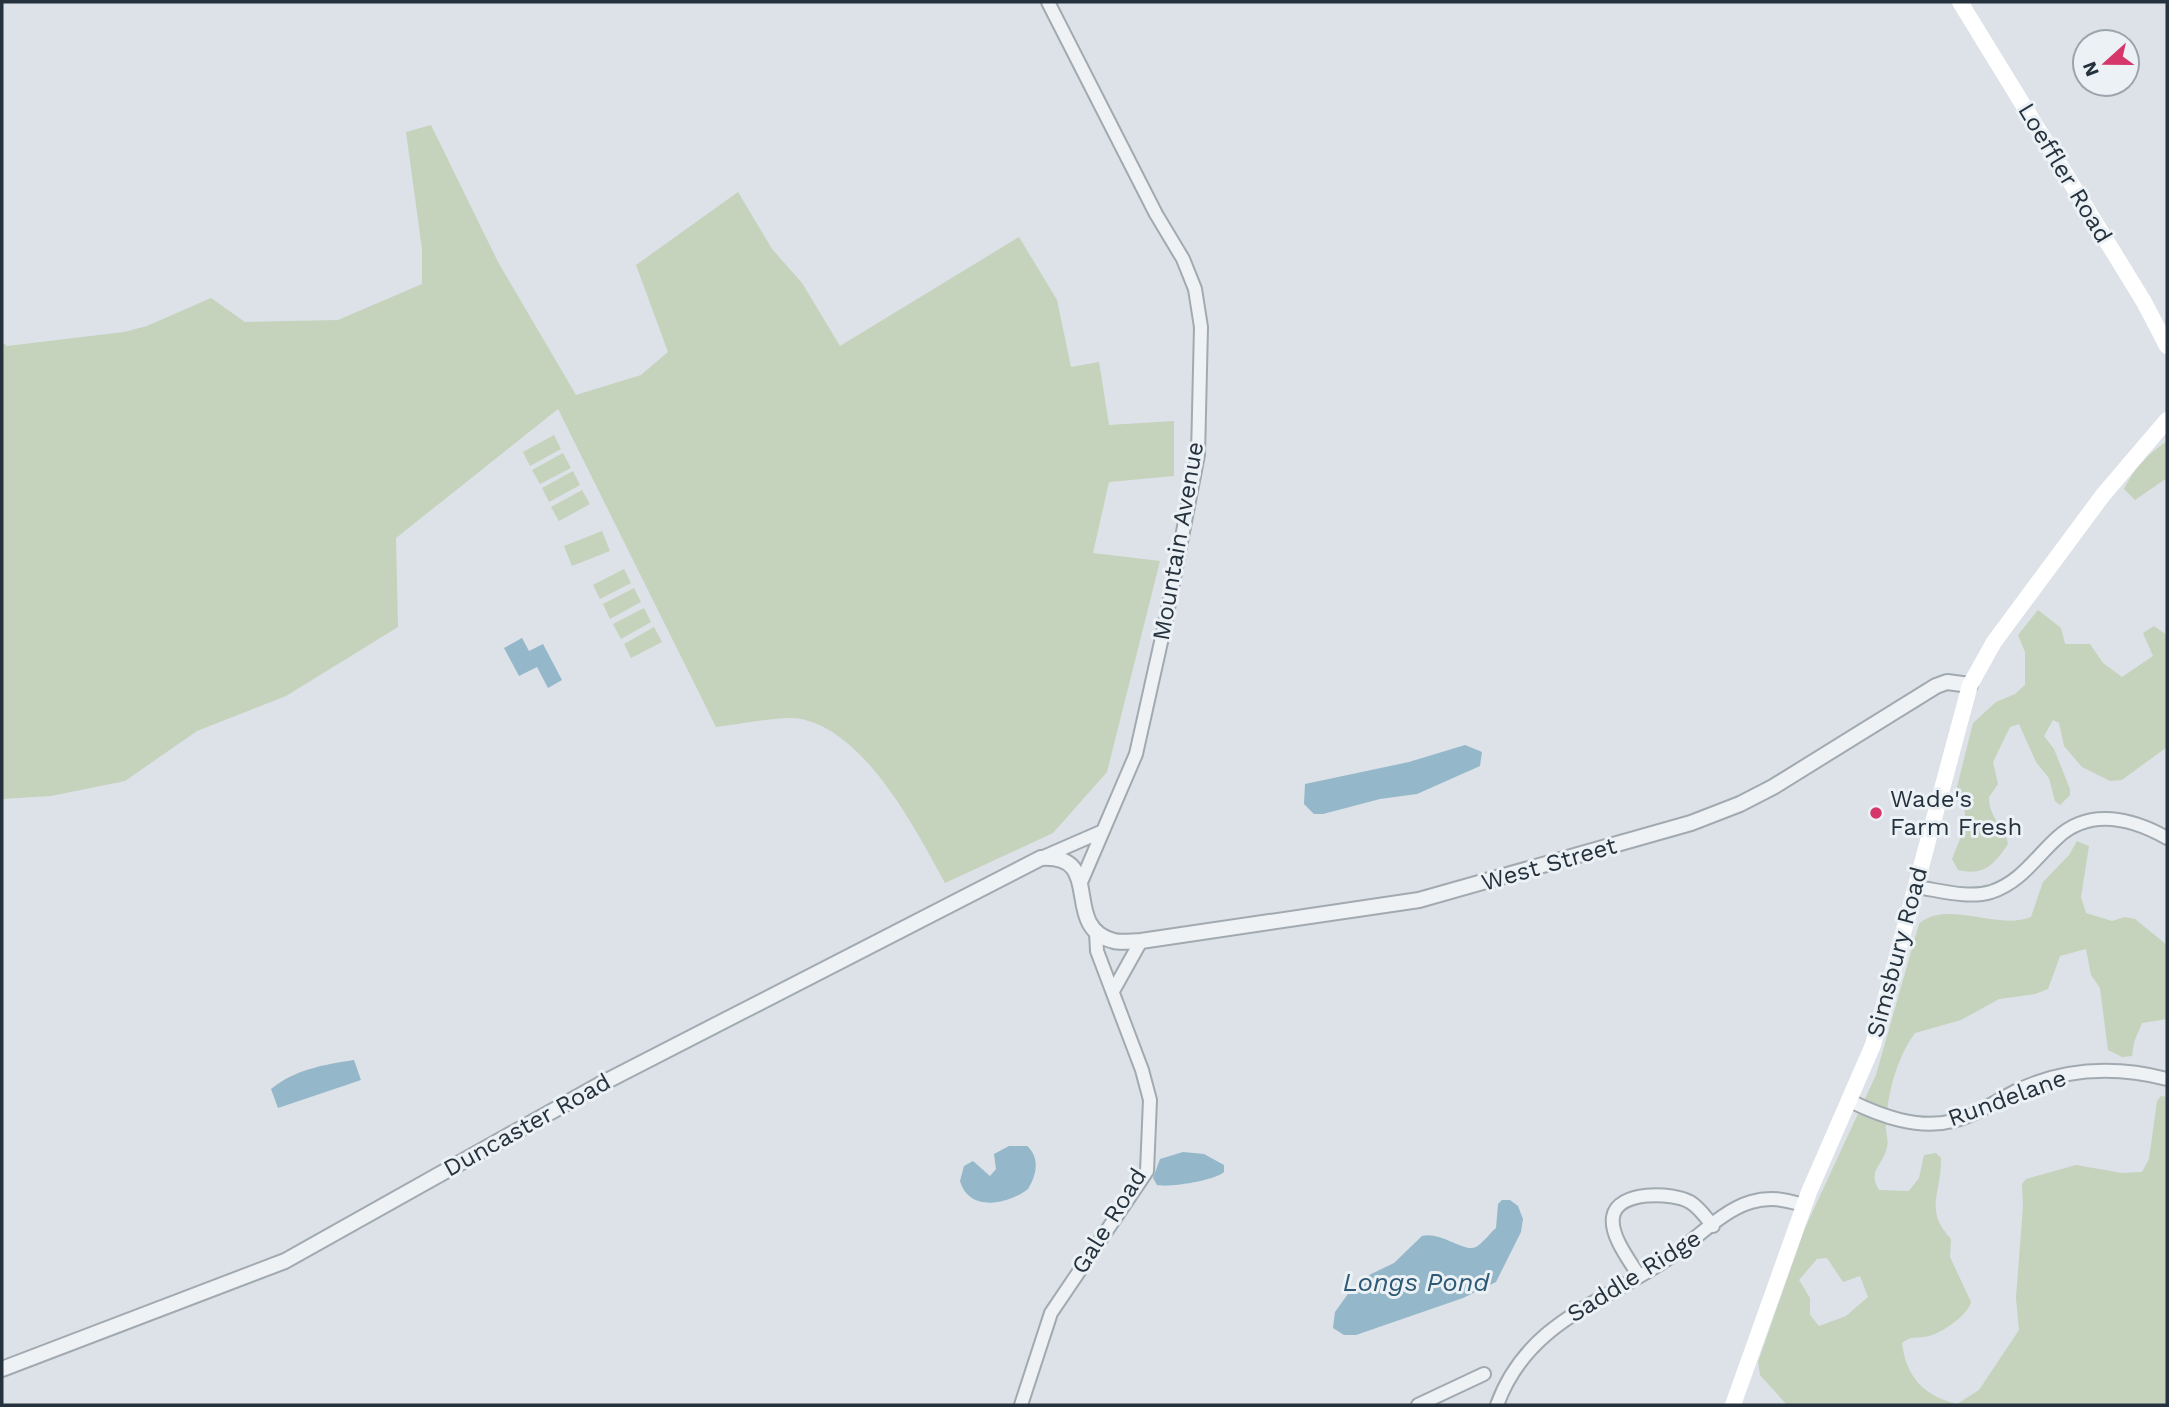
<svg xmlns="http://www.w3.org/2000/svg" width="2169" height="1407" font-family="'Work Sans',sans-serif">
	<rect width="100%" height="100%" fill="#dce2e7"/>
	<path fill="#c5d2bc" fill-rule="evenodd" d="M431 125 498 262 576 395 641 375 668 352 636 265 738 192 772 249 802 283 840 346 1019 237 1057 300 1071 367 1099 362 1109 425 1174 421V476L1109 482 1093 553 1160 561 1107 772 1053 833 945 883C916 830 866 732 801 719 783 715 736 725 716 727L558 409 396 538 398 627 286 696 197 731 125 781 51 796 2 799V342L7 346 124 332 147 326 211 298 245 322 338 320 422 284V249L406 132Z
		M554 435 561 449 530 466 523 452Z
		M2167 441V478L2135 500 2124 489C2135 467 2148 454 2167 441Z
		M563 453 571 468 540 484 532 470Z
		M573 471 580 485 549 502 542 488Z
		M582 490 590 504 559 521 551 507Z
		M602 531 610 551 572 566 564 546Z
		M624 569 631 583 600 599 593 585Z
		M634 588 641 602 610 619 603 604Z
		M644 608 651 622 621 639 613 624Z
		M2038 610 2061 628 2065 644H2090L2103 663 2122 677 2153 656 2143 633 2154 626 2167 635V747L2122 780 2110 781 2082 767 2064 746 2059 723 2053 720 2044 736 2054 749 2070 789V795L2060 805 2055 801 2049 778 2036 762 2019 724 2010 727 1993 762 1998 784 1989 797C1989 819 2007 831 2008 844 1994 865 1984 876 1958 870L1952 859 1966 824 1964 806 1957 787 1973 723 1996 702 2015 694 2025 685V652L2018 635Z
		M654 627 662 642 631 658 624 644Z
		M2077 841 2089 846 2081 897 2086 913 2112 921 2125 917 2135 919 2167 945V1019L2142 1023 2134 1042 2132 1056 2122 1057 2108 1050 2100 988 2091 975 2086 949 2060 956 2048 989 2035 994 1999 999 1961 1020 1915 1033C1897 1057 1887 1095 1886 1125 1885 1132 1889 1139 1887 1147 1883 1166 1867 1170 1879 1190L1909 1191 1919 1178 1924 1155 1936 1153 1941 1158C1942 1193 1923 1209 1951 1239L1950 1257 1971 1302C1968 1315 1942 1333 1929 1336 1918 1339 1911 1335 1902 1343 1906 1378 1925 1396 1957 1404L1979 1390 2019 1330 2016 1298 2023 1206 2022 1184 2026 1179 2076 1165 2122 1173 2142 1172 2149 1159 2157 1101 2161 1096 2167 1097V1405H1787L1760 1375 1758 1362 1805 1228 1876 1075 1919 924C1946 899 1997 931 2031 917L2043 882 2069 855ZM1827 1258 1843 1282 1860 1276 1868 1297 1846 1316 1819 1326 1810 1315V1298L1799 1280 1817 1259Z"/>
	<path fill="#94b7ca" d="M522 638 529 651 543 644 562 680 548 688 537 667 519 676 504 648Z
		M1465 745 1482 752 1480 766 1417 794 1380 799 1323 814H1314L1304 804 1305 784 1409 762Z
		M354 1060 361 1080 278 1108 271 1089C296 1069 323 1065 354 1060Z
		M1009 1146H1027C1040 1157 1037 1175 1028 1189 1009 1204 969 1213 960 1181L964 1166 973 1161 990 1176 996 1169 994 1154Z
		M1183 1152 1204 1154 1224 1165V1172C1216 1180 1169 1188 1157 1185L1153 1178 1160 1159Z
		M1502 1200H1510L1518 1206 1523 1219 1521 1232 1496 1282 1463 1298 1356 1335H1344L1333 1328 1335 1312 1350 1291 1365 1277 1394 1263 1422 1236C1441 1231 1464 1253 1476 1247 1483 1243 1490 1233 1496 1228L1498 1204Z"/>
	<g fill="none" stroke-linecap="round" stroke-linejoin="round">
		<g stroke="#a1aab1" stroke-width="16">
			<path id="minor" d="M1048 2 1156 214 1183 259 1195 289 1201 327 1198 455 1165 624 1136 754 1082 880
				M1041 858 1103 831
				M1916 887C1939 890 1968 899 1991 892 2021 882 2035 858 2057 838 2090 807 2133 819 2167 838
				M1113 991 1141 941
				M1850 1101C1881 1116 1918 1130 1953 1121 1975 1116 1996 1101 2016 1091 2064 1068 2116 1066 2167 1079
				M1639 1276C1630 1261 1610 1236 1613 1217 1617 1190 1673 1192 1690 1202 1700 1208 1706 1218 1713 1226
				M1021 1405 1051 1313 1147 1171 1150 1100 1142 1070 1097 951 1096 932
				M1418 1405 1484 1374
				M1497 1405C1528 1320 1604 1303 1672 1256 1696 1239 1723 1210 1751 1202 1771 1196 1785 1200 1804 1205"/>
		</g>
		<g stroke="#a1aab1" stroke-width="18">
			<path id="tertiary" d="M2 1369 285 1261 599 1085 1041 858C1107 854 1059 927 1114 941 1121 943 1133 941 1141 941L1419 900 1691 823 1740 804 1773 787 1936 686 1947 682 1970 685"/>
		</g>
		<use href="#minor" stroke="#eff2f5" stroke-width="12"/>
		<use href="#tertiary" stroke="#eff2f5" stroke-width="14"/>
		<path stroke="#fff" stroke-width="16" d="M1960 2 2144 302 2167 346
			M1733 1405 1809 1192 1873 1045 1970 685 1994 642 2103 495 2167 420"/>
	</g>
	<circle fill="#d6376a" stroke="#ebf1f5" stroke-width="2.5" cx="1876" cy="813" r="7"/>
	<g text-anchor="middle" stroke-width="6" stroke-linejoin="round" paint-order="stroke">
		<g font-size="24" fill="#25323e" stroke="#ebf1f5">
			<text transform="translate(2065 173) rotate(59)" y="8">Loeffler Road</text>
			<text transform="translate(1178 541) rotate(-80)" y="8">Mountain Avenue</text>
			<text transform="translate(1549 864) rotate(-16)" y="8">West Street</text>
			<text transform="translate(1897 952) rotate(-75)" y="8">Simsbury Road</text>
			<text transform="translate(2007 1098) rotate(-20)" y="8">Rundelane</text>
			<text transform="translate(527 1125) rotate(-29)" y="8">Duncaster Road</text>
			<text transform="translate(1109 1221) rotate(-58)" y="8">Gale Road</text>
			<text transform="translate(1634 1276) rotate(-32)" y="8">Saddle Ridge</text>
		</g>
		<g font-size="24" fill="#25323e" stroke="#ebf1f5" text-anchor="start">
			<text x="1890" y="807">Wade's<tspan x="1890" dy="28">Farm Fresh</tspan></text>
		</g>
		<g font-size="26" font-style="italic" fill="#2d5974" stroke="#ebf1f5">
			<text x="1416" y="1291">Longs Pond</text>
		</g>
	</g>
	<rect width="2169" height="1407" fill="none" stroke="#25323e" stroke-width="7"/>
	<g transform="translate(2106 63) rotate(249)"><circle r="33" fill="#ebf1f5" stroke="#9ca5ac" stroke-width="2"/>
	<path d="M0-5L12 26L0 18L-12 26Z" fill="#d6376a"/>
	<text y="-10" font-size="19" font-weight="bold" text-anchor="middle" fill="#25323e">N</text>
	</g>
</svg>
